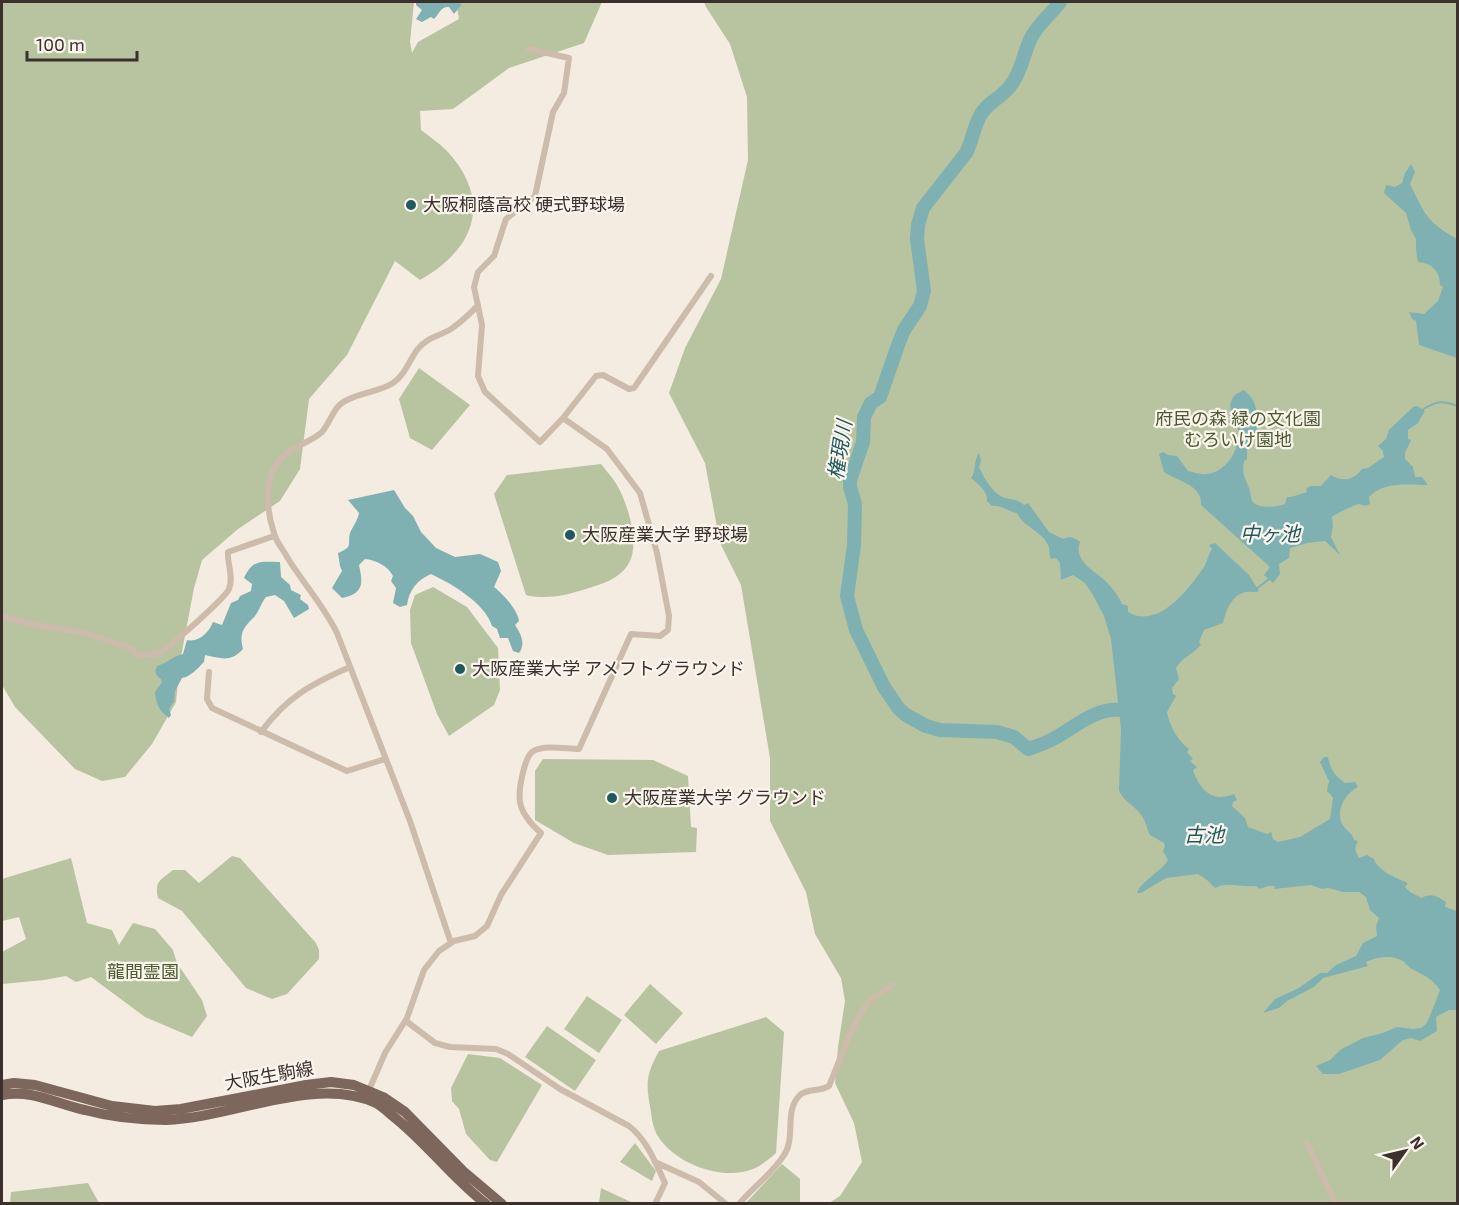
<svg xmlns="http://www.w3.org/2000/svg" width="1459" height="1205" font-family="'Exo 2','Noto Sans JP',sans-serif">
	<rect width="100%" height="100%" fill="#f4ebe1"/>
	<path fill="#b8c4a0" d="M2 2H414L410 42 412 53 418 42 459 19 456 2H602L584 43 509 68 453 109 420 111 421 130C430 137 439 143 447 151 493 201 475 249 420 280L395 261 347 355 309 399 300 469 280 501 238 529 202 560 194 588 180 662 176 702 152 744 125 777 102 781 75 769 15 707 2 685Z
		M704 2H1457V1203H829L840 1196 862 1162 854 1123 835 1083 838 1047 845 1001 841 978 815 934 806 892 770 821V758L741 585 720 543 705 463 669 393 685 348 721 279 748 160 747 97 730 44 706 7Z
		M419 368 470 405 432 450 410 438 399 399Z
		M601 464C607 472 614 479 618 487 628 505 640 544 629 563 620 579 602 584 586 589 567 595 545 600 526 595L494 494 507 475Z
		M433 587 467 607 498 648 500 690 494 705 449 736 437 714 411 643 410 610 415 595Z
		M543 759 653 760 688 776 691 827 697 828 696 852 608 855 574 843 535 820V771Z
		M232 856 240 858 316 943 319 950V959L287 994 272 999 246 988 182 911 158 898C154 881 161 880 173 870H185L199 883Z
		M71 858 87 923 112 930 119 945 133 923 155 929 173 950 177 963 202 1000 207 1016 192 1037 145 1017 91 977 76 982 66 976 44 980 2 984V952L26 939 19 917 2 921V879Z
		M650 984 683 1013 656 1044 624 1015Z
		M587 996 622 1020 599 1053 564 1029Z
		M766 1017 784 1032 776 1153C769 1159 762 1165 753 1169 723 1181 678 1165 659 1138 654 1131 652 1121 651 1112 646 1084 645 1077 659 1051Z
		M547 1026 596 1060 575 1091 525 1057Z
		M468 1054 500 1058 542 1085 497 1162 490 1160 466 1134 459 1109 452 1101 451 1088Z
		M635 1143 656 1171 652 1181 620 1162Z
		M782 1164 800 1179V1203H746Z
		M88 1183 99 1203H10L11 1192Z
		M601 1188 633 1203H599Z"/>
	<path fill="#7fb0b2" d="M416 2H453L462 4 454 14 449 7C441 6 439 14 434 19L431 17 422 22 416 19 422 10 416 5Z
		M1411 164 1415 172 1410 184C1426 216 1426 221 1457 239V358L1419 345 1416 321 1412 319 1409 312 1424 314 1438 301 1443 287 1440 285C1440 271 1432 263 1418 262L1416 250V239L1411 230 1406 213 1384 193 1386 185 1395 187 1402 183 1405 173Z
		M1244 390C1261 405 1255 413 1257 433H1252L1247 451V459L1244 461C1242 475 1244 475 1249 488 1251 492 1250 498 1253 502 1259 509 1277 507 1285 504L1287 497H1291L1307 492 1306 489 1310 486H1321L1331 475C1343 482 1353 481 1362 469L1368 468 1384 457 1383 451 1378 446 1386 439 1389 430 1413 407 1417 406 1425 411 1418 423 1408 430V439L1411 440 1405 453V459L1413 467 1415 477H1422L1428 485C1409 485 1384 481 1369 497L1370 504 1365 506 1359 504C1354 505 1335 514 1332 517L1333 526 1331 537 1340 555 1325 541 1307 543 1290 548 1289 558 1279 564 1280 574 1273 583 1264 575 1270 567 1201 505C1203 485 1177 481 1164 472L1159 454 1163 452 1168 455 1177 456 1188 471C1194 472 1200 475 1207 474 1227 472 1241 448 1238 429 1236 419 1228 413 1231 402 1233 395 1238 393 1244 390Z
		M979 453 981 461 979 467C984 478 993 494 1005 498 1013 500 1017 499 1024 505L1028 503 1049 532 1063 539C1069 536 1074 537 1080 542 1074 559 1090 568 1101 577 1110 585 1117 593 1122 604L1128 606V612C1158 630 1189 589 1204 567 1207 562 1208 555 1212 549L1209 545 1215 543 1249 575 1259 591C1254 593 1250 591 1245 592 1231 596 1226 611 1223 623L1204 630 1199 642 1201 645C1193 654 1183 657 1176 668L1179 679 1172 688 1173 694 1176 696 1167 712C1169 725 1178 741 1189 749L1187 752 1193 759 1190 761 1197 767 1193 770C1200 790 1212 803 1234 794L1237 800 1233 802 1232 806 1245 818 1248 827 1267 834 1271 832 1273 839 1278 842 1300 837 1330 819 1333 798C1326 787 1326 797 1329 781L1320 762 1324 757H1328C1330 769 1335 776 1345 783L1355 782 1358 787C1344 794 1333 814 1345 828 1349 833 1352 833 1354 840L1358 841C1354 848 1355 851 1359 858L1367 855 1374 859C1378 871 1396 878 1408 883L1405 887 1410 892 1422 898C1430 892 1439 897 1446 902L1445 907 1457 911V1010H1449L1436 1017 1437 1031 1420 1041 1411 1038 1403 1040 1380 1060 1339 1074H1323L1316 1066 1330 1060 1340 1050 1363 1038 1383 1033 1397 1027 1413 1029 1421 1028 1426 1024 1430 1016 1440 990C1432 978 1425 976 1414 970 1409 968 1407 964 1403 961 1392 954 1376 957 1366 962L1368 966 1323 978 1314 987 1287 1001 1279 1008 1263 1013 1275 999 1299 988 1320 973H1327L1336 965 1356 956 1363 943 1377 936 1376 926 1379 918 1370 910 1366 897 1359 892H1343L1328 888 1322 889 1311 885 1274 889 1275 886H1268L1260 889 1256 886C1241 888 1227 881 1215 888L1207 880 1198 874 1166 878 1141 893H1137C1141 881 1161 872 1168 860L1163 851 1165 846 1164 843 1150 835C1147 829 1146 822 1142 816 1136 806 1122 801 1119 790L1121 729 1111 639 1104 616 1093 595 1085 583 1073 575 1061 580 1060 563 1056 558 1051 559C1049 555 1050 548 1048 545 1042 531 1023 527 1017 513 1008 512 1002 504 992 506L987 501C988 491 978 484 971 478 977 470 973 461 979 453Z
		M394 490 405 508 413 516 421 532 436 548 455 557 480 554 498 562 501 571 494 587C502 593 518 610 519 621L515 625C521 634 526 644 519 653L513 651 508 638H500L497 629 492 626C485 603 452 584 431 574 417 580 409 590 407 605L400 607 393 603 396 588 391 581 393 576C388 566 376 560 365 559L359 565C363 584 364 593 342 598L332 588 342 571 340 566 338 553C354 546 347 545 350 533 353 526 357 522 359 513L348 500Z
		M280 562 281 577 290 585 291 590 301 595 300 599 308 605 309 609 294 618 284 601 275 595 266 597C261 603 258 614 253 618 243 628 239 634 243 649 230 663 221 658 205 655L204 662C198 668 190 677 182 678L175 691 174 701 169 709 171 715 169 718C159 711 156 704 155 692L162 682 161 679C156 675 154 673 157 666 167 663 173 656 183 654L187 640C199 643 209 632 213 622L222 625 231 603 238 600 240 596 251 591 252 584 244 578C253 559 260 562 280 562Z"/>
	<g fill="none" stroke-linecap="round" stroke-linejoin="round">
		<path stroke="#7fb0b2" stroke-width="2" d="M1422 410C1436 401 1442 400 1458 406
			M1255 590 1269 579"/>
		<path stroke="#7fb0b2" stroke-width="14" d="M1060 2C1051 14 1037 25 1031 38 1023 54 1022 71 1011 85 1002 98 985 103 979 118 973 130 972 142 966 153L923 208 918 225 917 239 924 291 920 306 904 330 898 345 880 397 871 403 864 417 863 442 850 480V487L855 504 854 545 847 596 856 630 884 687 899 709 906 715 926 726 940 730 997 732 1014 737 1028 749C1037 746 1046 743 1055 738 1077 726 1094 708 1121 710"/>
		<path stroke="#cdbbac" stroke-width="6" d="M563 418 596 376 603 375 629 389 634 388 711 276
			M2 616 30 624 85 633 131 648 136 655C144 654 153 656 159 653 169 648 225 598 229 589 234 576 227 565 228 552L274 536
			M209 672 207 699 212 708 347 771 385 759
			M261 732C287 697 311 684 350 667
			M451 943 410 821 337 633C324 606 303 583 287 557 283 549 276 542 274 533 266 509 263 475 283 456 294 446 311 442 322 432 331 422 333 406 347 400 362 392 379 392 393 383 405 375 409 361 417 350 427 337 438 337 451 329 461 322 470 314 478 305
			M406 1021 435 1043 450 1047 496 1049 508 1054 560 1089 629 1126C647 1140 655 1162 665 1183L655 1204
			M369 1090 385 1053 407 1018 424 970 439 951 454 941 475 936 487 926 501 895 541 833C532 825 522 815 520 802 518 791 524 759 532 752 543 744 566 749 579 749L631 634 660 636 668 630 669 616 657 553 640 493 607 449 563 418 540 442 485 392 478 376 482 325 474 287 478 272 494 256 506 219 535 196 553 112 564 93 569 58 529 49
			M1307 1143 1336 1204
			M655 1162 699 1182 726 1204
			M739 1204C753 1187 773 1173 784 1155 796 1138 784 1112 799 1096 806 1088 820 1092 829 1086 839 1063 855 1013 873 998 879 993 886 989 893 985"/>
		<path stroke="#7d675c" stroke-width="10" d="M2 1085 14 1083 35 1085 112 1106 155 1111 181 1109 306 1085 331 1082 354 1085 383 1097 405 1112 463 1171 502 1204
			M2 1095C32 1089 56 1104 85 1110 111 1117 139 1120 166 1120 232 1118 314 1075 376 1103 382 1106 388 1112 394 1117 427 1143 452 1178 486 1204"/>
	</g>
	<g fill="#1f5a5e" stroke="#fbf5ee" stroke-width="2">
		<circle cx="411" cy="205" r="6"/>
		<circle cx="570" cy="535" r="6"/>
		<circle cx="460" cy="669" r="6"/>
		<circle cx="612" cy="798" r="6"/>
	</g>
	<g text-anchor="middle" stroke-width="4.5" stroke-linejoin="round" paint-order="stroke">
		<g font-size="18" fill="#3b302b" stroke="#fbf5ee" text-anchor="start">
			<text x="423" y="211">大阪桐蔭高校 硬式野球場</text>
			<text x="582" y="541">大阪産業大学 野球場</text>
			<text x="472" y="675">大阪産業大学 アメフトグラウンド</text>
			<text x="624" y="804">大阪産業大学 グラウンド</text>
		</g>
		<g font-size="18" fill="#4a5a2e" stroke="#fbf5ee">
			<text x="1238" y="425">府民の森 緑の文化園<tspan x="1238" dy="21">むろいけ園地</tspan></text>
			<text x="143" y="978">龍間霊園</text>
		</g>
		<g font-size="18" fill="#3b302b" stroke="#fbf5ee">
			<text transform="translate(269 1076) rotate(-10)" y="6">大阪生駒線</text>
		</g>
		<g font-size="20" font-style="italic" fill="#1f5a5e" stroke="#fbf5ee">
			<text transform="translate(840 450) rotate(-81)" y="7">権現川</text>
			<text x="1270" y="541">中ヶ池</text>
			<text x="1204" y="842">古池</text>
		</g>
	</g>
	<rect width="1459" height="1205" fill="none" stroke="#3b302b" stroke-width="6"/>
	<g transform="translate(1405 1151) rotate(56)" stroke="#fbf5ee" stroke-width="4.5" paint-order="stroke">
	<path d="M0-4.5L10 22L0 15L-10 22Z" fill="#3b302b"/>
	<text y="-9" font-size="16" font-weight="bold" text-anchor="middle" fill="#3b302b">N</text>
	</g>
	<path d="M27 51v9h110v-9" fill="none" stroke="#3b302b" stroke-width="3"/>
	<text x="36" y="51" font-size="18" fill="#3b302b" stroke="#fbf5ee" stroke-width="4.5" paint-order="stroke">100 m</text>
</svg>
